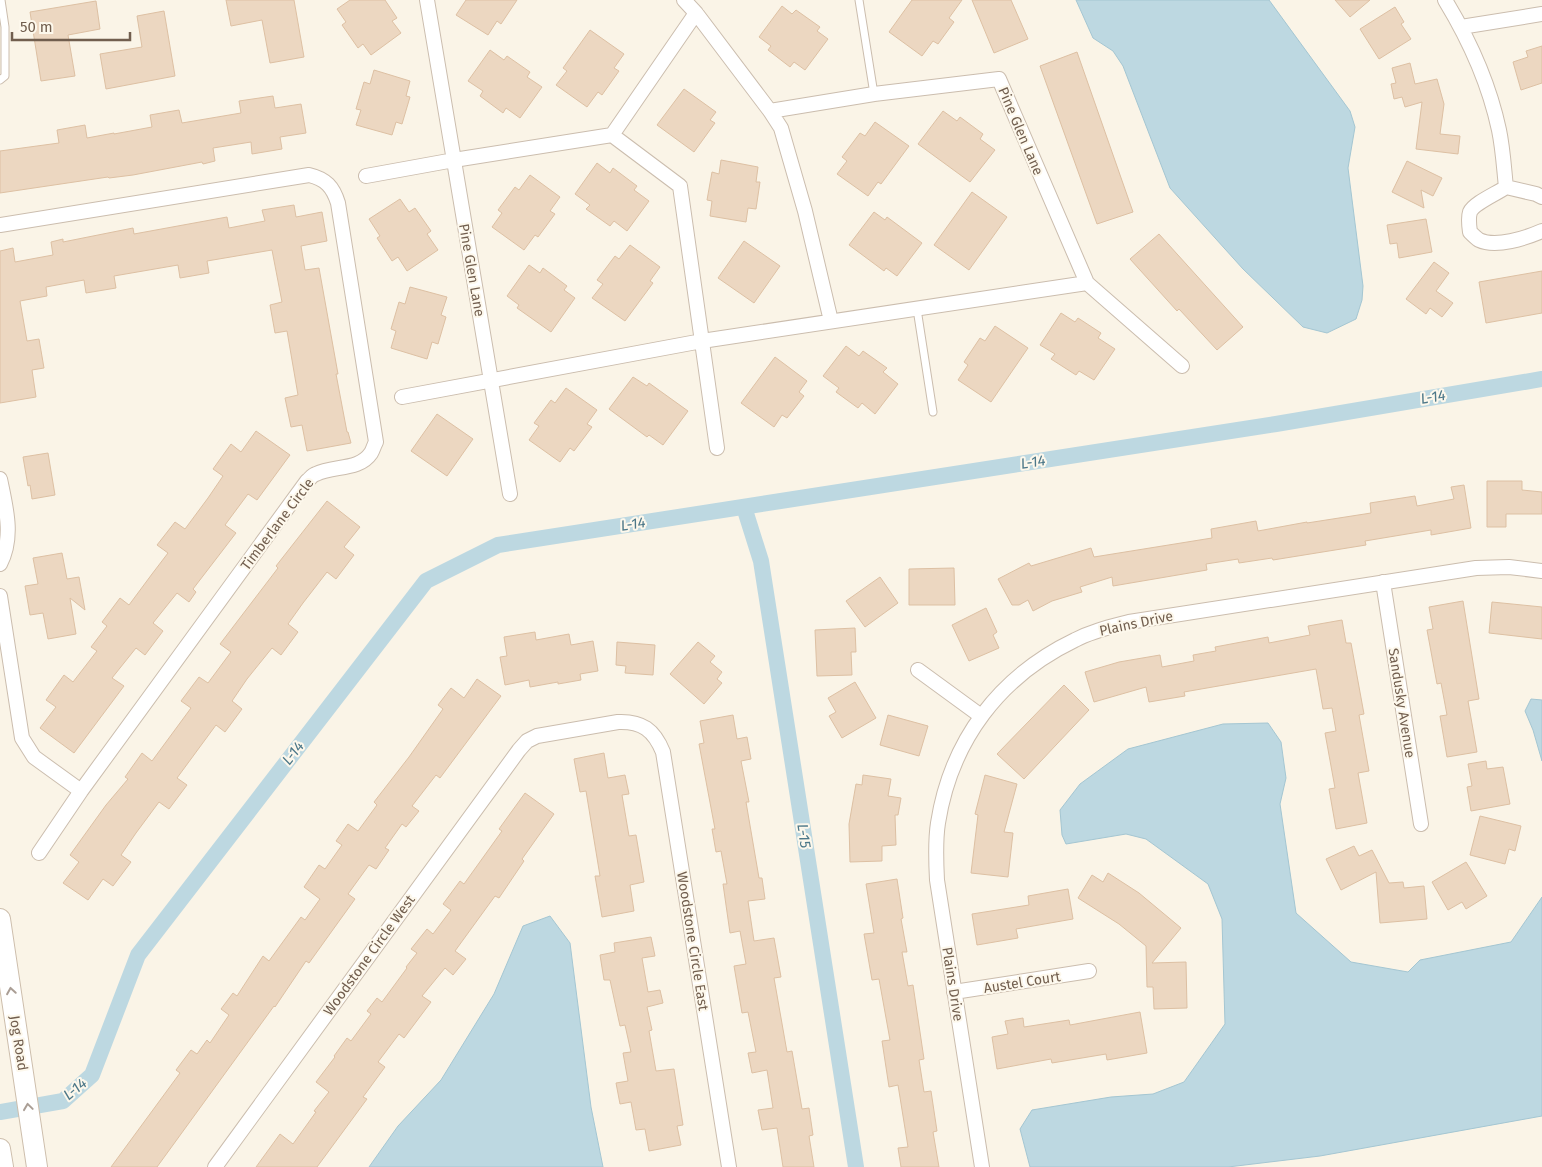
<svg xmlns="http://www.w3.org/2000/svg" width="1542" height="1167" font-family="'Fira Sans',sans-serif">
	<rect width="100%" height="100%" fill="#faf4e7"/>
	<path fill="#bdd8e1" stroke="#a4c6d2" d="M1076 0H1269L1350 111 1355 127 1348 168 1363 286 1362 300 1356 319 1327 333 1303 327 1243 269 1170 188 1123 66 1113 51 1093 38Z
		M1531 699 1542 700V761L1533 730 1525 711Z
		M1268 723 1281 742 1286 778 1280 804 1296 913 1351 962 1408 972 1420 960 1511 942 1542 897V1116L1320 1156 1228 1167H1030L1020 1129 1032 1110 1111 1097 1153 1094 1184 1082 1225 1024 1222 919 1208 884 1146 839 1126 834 1066 844 1062 835 1060 810 1080 784 1128 749 1223 724Z
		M550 916 570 943 591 1107 603 1167H369L398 1126 441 1080 494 994 523 926Z"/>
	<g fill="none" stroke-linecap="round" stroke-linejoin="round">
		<path stroke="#bdd8e1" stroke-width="16" d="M744 507 761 561 856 1167
			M0 1112 63 1101 92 1075 138 955 426 581 498 545 1276 424 1542 379"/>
	</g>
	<path fill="#ecd7c1" stroke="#ddc0a3" d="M226 0H294L304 57 270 63 262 20 231 26Z
		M350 0H385L397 18 392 21 401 33 371 55 363 44 358 48 342 25 346 22 337 9Z
		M466 0H517L501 24 497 21 488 35 456 15Z
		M912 0H962L949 18 954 22 938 44 933 41 922 56 889 32Z
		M972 0H1011L1028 39 994 53Z
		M1335 0H1370L1350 17Z
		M96 1 100 29 68 35 75 76 41 81 30 12Z
		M782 6 792 14 796 10 820 27 817 31 828 39 805 70 794 62 790 67 768 50 771 46 759 37Z
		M1395 7 1404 22 1401 24 1411 39 1379 59 1360 29Z
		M164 11 175 76 106 89 100 54 142 47 137 16Z
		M590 30 624 54 614 68 619 71 602 95 598 92 587 107 556 85 567 71 563 68Z
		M1542 46V83L1521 90 1513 62 1528 57 1526 51Z
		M490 50 504 60 507 56 530 72 527 77 542 87 520 118 506 108 503 113 480 96 483 91 468 81Z
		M1077 52 1133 212 1097 224 1040 66Z
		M1410 63 1415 84 1437 79 1444 104 1440 134 1460 136 1458 154 1416 149 1422 102 1405 107 1402 97 1394 99 1391 84 1396 83 1392 68Z
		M374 70 410 81 406 96 410 97 402 124 396 122 392 135 356 125 361 110 356 109 364 82 370 84Z
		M684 89 716 112 710 120 715 123 694 152 657 125Z
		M273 96 275 108 301 104 306 133 280 137 282 149 252 154 251 142 213 148 215 161 203 164 202 162 133 175 109 178 108 177 0 193V151L59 143 57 130 85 125 87 138 114 133V134L152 127 150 115 179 110 182 123 241 113 239 101Z
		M943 111 957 121 960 117 983 134 980 139 995 150 970 182 918 144Z
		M875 122 909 146 881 184 878 182 868 196 837 174 847 161 842 157 860 133 865 136Z
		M721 160 758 167 756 182H760L756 209 748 208 746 222 710 216 712 201 707 200 712 172 719 174Z
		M1407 161 1442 178 1433 196 1421 190 1424 208 1392 192Z
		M597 163 610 173 613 168 637 186 634 190 649 201 627 231 614 221 610 226 586 209 590 205 575 194Z
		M530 175 560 197 550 211 555 214 538 237 535 235 524 250 492 227 502 213 498 210 515 187 519 190Z
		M972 192 1007 217 969 270 934 245Z
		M400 199 409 212 415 208 431 231 427 234 438 250 407 271 398 257 392 261 377 238 380 236 369 219Z
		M294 205 296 217 322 212 327 241 301 246 305 270 319 268 338 374H336L347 432H348L351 443 307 451 302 425 291 427 285 398 298 395 287 331 275 333 270 305 282 302 272 250 207 261 209 273 180 278 178 265 114 276 116 288 86 293 84 280 46 287 47 296 20 301 27 341 39 339 44 368 32 370 36 397 0 403V251L13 248 15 262 53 255 51 242 63 239V242L133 228 134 234 227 217 229 228 265 221 262 210Z
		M874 212 885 220 887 217 922 243 897 276 886 268 884 271 849 245Z
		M1426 219 1432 252 1399 258 1397 243 1390 244 1387 225Z
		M1159 234 1243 327 1217 350 1179 309 1177 311 1130 259Z
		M744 241 780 266 754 303 718 278Z
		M630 245 660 267 650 281 653 283 625 321 592 298 603 284 597 280 615 256 619 259Z
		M1434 262 1449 273 1436 291 1453 303 1442 317 1430 308 1426 314 1406 299Z
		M529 265 540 273 543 268 567 286 564 290 575 298 551 332 517 308 519 305 507 296Z
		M1542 271V313L1486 323 1479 282Z
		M410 287 447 297 441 315 446 317 438 344 432 342 427 359 391 348 396 331 391 329 399 302 405 304Z
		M1061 313 1075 322 1078 318 1101 333 1098 338 1115 349 1094 380 1079 371 1076 375 1051 359 1055 354 1040 345Z
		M995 326 1028 348 991 402 958 380 968 365 964 362 980 338 985 341Z
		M846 346 859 356 863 351 887 368 883 372 898 384 875 414 862 403 858 408 836 392 839 388 823 376Z
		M775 357 807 381 799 392 804 396 787 418 782 415 774 427 741 403Z
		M633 377 647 386 649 383 688 411 663 445 649 435 647 437 609 409Z
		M566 388 597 410 587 424 592 427 574 451 570 448 560 462 529 440 539 426 534 423 551 400 555 403Z
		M437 414 473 439 447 476 411 451Z
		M256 431 290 455 257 500 248 494 225 525 236 533 193 589 196 592 189 602 177 593 153 623 163 631 145 655 136 648 112 678 124 686 74 753 40 728 56 707 46 700 64 675 73 682 97 651 91 647 107 626 102 622 120 598 129 605 152 574 168 553 157 545 175 522 185 529 208 498 223 476 213 469 231 444 241 452Z
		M48 453 55 495 32 499 30 485 28 486 23 457Z
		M1487 481H1522V490L1542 492V514H1506V527H1487Z
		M1464 485 1471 528 1431 535V530L1365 541 1366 545 1273 560 1272 558 1239 563 1238 559 1206 564 1207 570 1113 586 1112 577 1080 587 1082 592 1052 601 1033 611 1028 600 1019 605H1012L998 579 1029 563 1031 566 1091 548 1094 557 1212 538 1211 529 1256 521 1258 531 1307 522V523L1371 513 1370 503 1415 496 1417 506 1454 499 1451 487Z
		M327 501 360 527 344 547 354 555 336 579 327 572 303 603 288 624 298 632 281 655 272 648 247 679 232 701 242 709 225 732 216 725 177 778 187 785 169 809 159 802 136 833 121 855 131 862 113 886 103 879 88 900 63 883 79 862 70 855 106 805 128 779 125 777 142 753 152 761 191 708 181 701 199 677 208 683 231 652 220 644 278 568 276 566Z
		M62 553 67 579 79 577 85 610 70 598 76 634 48 639 43 613 30 615 25 586 38 584 33 558Z
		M954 568 955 605H909V569Z
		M880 577 898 603 865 627 846 601Z
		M1463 601 1479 699 1468 701 1477 752 1447 757 1440 716 1447 715 1441 683 1437 684 1427 630 1433 629 1429 607Z
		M1492 602 1542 607V639L1489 633Z
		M986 608 997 632 993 635 999 648 969 661 952 625Z
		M1342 620 1346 643H1351L1364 714 1359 715 1369 771 1358 773 1367 823 1336 829 1329 789 1335 788 1325 733 1336 731 1332 708 1323 709 1316 669 1184 692 1185 696 1149 702 1146 687 1094 702 1085 672 1119 662 1160 655 1162 667 1194 661 1193 655 1216 651 1215 647 1268 637 1269 643 1310 635 1308 626Z
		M855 628 856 652H851L852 675 817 676 815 630Z
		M535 632 536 640 569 634 571 645 593 641 598 671 580 674 581 680 558 684V682L530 687 529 680 505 685 500 657 507 656 504 637Z
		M617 642 655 645 653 675 625 673 626 666 616 665Z
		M698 642 715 656 710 662 722 672 717 679 722 683 704 704 670 674Z
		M477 679 501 696 440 778 436 775 412 806 419 811 406 827 402 824 385 848 389 850 376 869 369 865 348 894 355 899 337 924 309 963 306 961 275 1007 274 1006 157 1167H111L180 1073 176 1070 191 1050 197 1054 207 1040 210 1043 229 1015 221 1009 233 993 237 996 263 956 269 961 301 917 305 920 320 899 304 887 319 865 325 869 342 845 336 841 348 824 358 831 377 805 374 802 409 757 443 709 438 705 451 688 464 698Z
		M855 682 876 718 842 738 829 716 836 712 828 698Z
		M1064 685 1089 710 1024 779 997 754Z
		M733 715 737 739 747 737 751 759 741 761 749 802H746L759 878H762L765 899 748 901 754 941 774 938 781 977 774 978 787 1052 792 1051 802 1109 809 1108 813 1135 809 1136 814 1167H783L777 1128 762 1130 758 1110 773 1108 767 1070 752 1073 748 1053 756 1052 748 1012 742 1013 734 966 746 964 740 931 730 933 723 884H727L721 851 716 852 712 829H715L699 744 704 743 700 721Z
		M888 715 928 726 919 756 880 745Z
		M604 753 608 778 625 775 629 794 622 795 629 836 636 835 644 882 630 885 634 911 602 917 595 876H600L586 791 580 792 574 759Z
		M1486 761 1487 769 1503 767 1510 804 1471 811 1467 787 1472 786 1468 764Z
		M863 775 891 779 888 796 901 798 898 815H895L896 845 882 846V861L850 862 849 824 856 784 862 785Z
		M985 775 1017 784 1004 832 1013 833 1008 877 971 873 978 815 975 814Z
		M525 793 554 814 522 859 524 861 499 898 495 896 455 951 466 959 453 975 445 968 422 996 431 1002 404 1038 399 1034 378 1062 385 1067 363 1097 367 1099 317 1167H256L280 1134 293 1144 316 1112 314 1111 329 1092 316 1082 335 1057 334 1056 347 1038 351 1041 371 1014 367 1011 377 998 382 1002 407 968 406 967 417 953 411 949 427 929 433 934 451 910 443 904 460 881 464 884 502 831 499 829Z
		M1480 816 1521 826 1515 851 1509 849 1505 864 1470 855Z
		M1354 846 1359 856 1372 850 1389 883 1403 882 1404 888 1424 886 1427 919 1380 923 1376 872 1341 890 1326 859Z
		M1466 862 1487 896 1466 909 1462 902 1448 910 1432 882Z
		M1108 873 1139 893 1181 928 1152 963 1186 962 1187 1008 1154 1009 1153 987H1147L1146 946 1119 924 1078 898 1092 875 1103 882Z
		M897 879 903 918 901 919 907 952H902L908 986 913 985 924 1059 919 1060 924 1092 931 1091 937 1131 933 1132 939 1167H901L898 1148 908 1147 898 1085 889 1087 882 1041 890 1040 879 979 872 980 864 934 874 933 866 884Z
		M1068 889 1073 919 1016 929 1018 938 977 945 972 914 1029 905 1028 896Z
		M651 937 655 956 642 958 648 992 660 990 663 1003 647 1007 652 1030 649 1031 656 1071 674 1069 683 1125 677 1126 681 1145 649 1151 645 1129 636 1130 631 1102 620 1104 616 1083 628 1081 623 1053 631 1052 625 1025 620 1026 610 980H604L600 955 615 952 614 943Z
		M1140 1012 1147 1053 1107 1060 1106 1054 1052 1063 1051 1059 997 1069 992 1037 1008 1034 1005 1021 1023 1018 1024 1027 1069 1020 1070 1025Z"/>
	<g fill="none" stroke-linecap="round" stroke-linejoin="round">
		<g stroke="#cbbdae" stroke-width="9">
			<path id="service" d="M859 0 874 94
				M0 80 5 76V27L1 0
				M917 309 933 412"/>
		</g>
		<g stroke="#cbbdae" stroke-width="16">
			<path id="minor" d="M427 0 510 494
				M684 0 696 13 770 111 781 128 805 211 831 321
				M1445 0C1470 41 1489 83 1499 130 1503 149 1504 169 1506 187
				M1461 27 1542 14
				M770 111 874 94 999 79 1087 283 1182 366
				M612 135 696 13
				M366 176 454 160 612 135 680 186 717 448
				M1542 197 1536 194 1506 187C1498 193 1474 203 1470 212 1468 218 1469 225 1470 232 1473 235 1476 238 1479 240 1496 248 1526 238 1542 231
				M0 225 309 175C326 179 333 187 338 203L376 442C374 445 373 450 371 453 359 471 333 465 316 474 312 475 310 479 307 481L81 791 39 853
				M402 397 702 341 1087 283
				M0 479C6 508 14 537 0 564
				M1383 582 1421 824
				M0 596 22 738 34 757 81 791
				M918 670 981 716
				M954 992 1089 971
				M215 1167 519 750 527 741 537 736 618 722C642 721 654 730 663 752L729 1167
				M982 1167 937 880C936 861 935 842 938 823 951 740 1000 676 1075 640 1092 631 1110 627 1129 622L1476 568 1509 567 1542 571"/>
		</g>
		<g stroke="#cdbeac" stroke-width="22">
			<path id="secondary" d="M0 919 37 1167
				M0 1149 3 1167"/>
		</g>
		<use href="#service" stroke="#fff" stroke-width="7"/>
		<use href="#minor" stroke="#fff" stroke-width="14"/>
		<use href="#secondary" stroke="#fff" stroke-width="20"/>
	</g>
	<defs><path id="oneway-chevron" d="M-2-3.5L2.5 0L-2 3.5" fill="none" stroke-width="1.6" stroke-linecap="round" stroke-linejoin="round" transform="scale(1.25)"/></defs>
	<g stroke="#aa9e95">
		<use href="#oneway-chevron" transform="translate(11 991) rotate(-99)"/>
		<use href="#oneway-chevron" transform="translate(28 1107) rotate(-98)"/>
	</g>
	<g text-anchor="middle" stroke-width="4" stroke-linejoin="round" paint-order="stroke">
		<g font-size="14" fill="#715e4e" stroke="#fdf8ec">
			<text transform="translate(1021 131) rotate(67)" y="5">Pine Glen Lane</text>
			<text transform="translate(472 270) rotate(80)" y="5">Pine Glen Lane</text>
			<text transform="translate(277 524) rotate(-53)" y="5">Timberlane Circle</text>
			<text transform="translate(1136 623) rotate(-12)" y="5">Plains Drive</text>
			<text transform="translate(1402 703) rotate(81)" y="5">Sandusky Avenue</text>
			<text transform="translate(693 941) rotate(81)" y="5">Woodstone Circle East</text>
			<text transform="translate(369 955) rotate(-54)" y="5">Woodstone Circle West</text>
			<text transform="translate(1022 982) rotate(-9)" y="5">Austel Court</text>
			<text transform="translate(953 984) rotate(81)" y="5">Plains Drive</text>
			<text transform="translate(19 1043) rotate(81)" y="5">Jog Road</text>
		</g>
		<g font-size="15" font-style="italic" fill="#4d7889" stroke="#fdf8ec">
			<text transform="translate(1433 397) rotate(-10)" y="5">L-14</text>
			<text transform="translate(1033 462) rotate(-9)" y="5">L-14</text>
			<text transform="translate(633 524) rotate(-9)" y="5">L-14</text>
			<text transform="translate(293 753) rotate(-52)" y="5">L-14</text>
			<text transform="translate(804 836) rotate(81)" y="5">L-15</text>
			<text transform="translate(75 1089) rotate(-39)" y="5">L-14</text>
		</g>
	</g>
	<path d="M12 32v8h118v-8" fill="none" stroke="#715e4e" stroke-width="2.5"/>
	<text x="20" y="32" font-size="15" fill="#715e4e" stroke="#fdf8ec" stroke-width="4" paint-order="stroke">50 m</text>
</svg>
